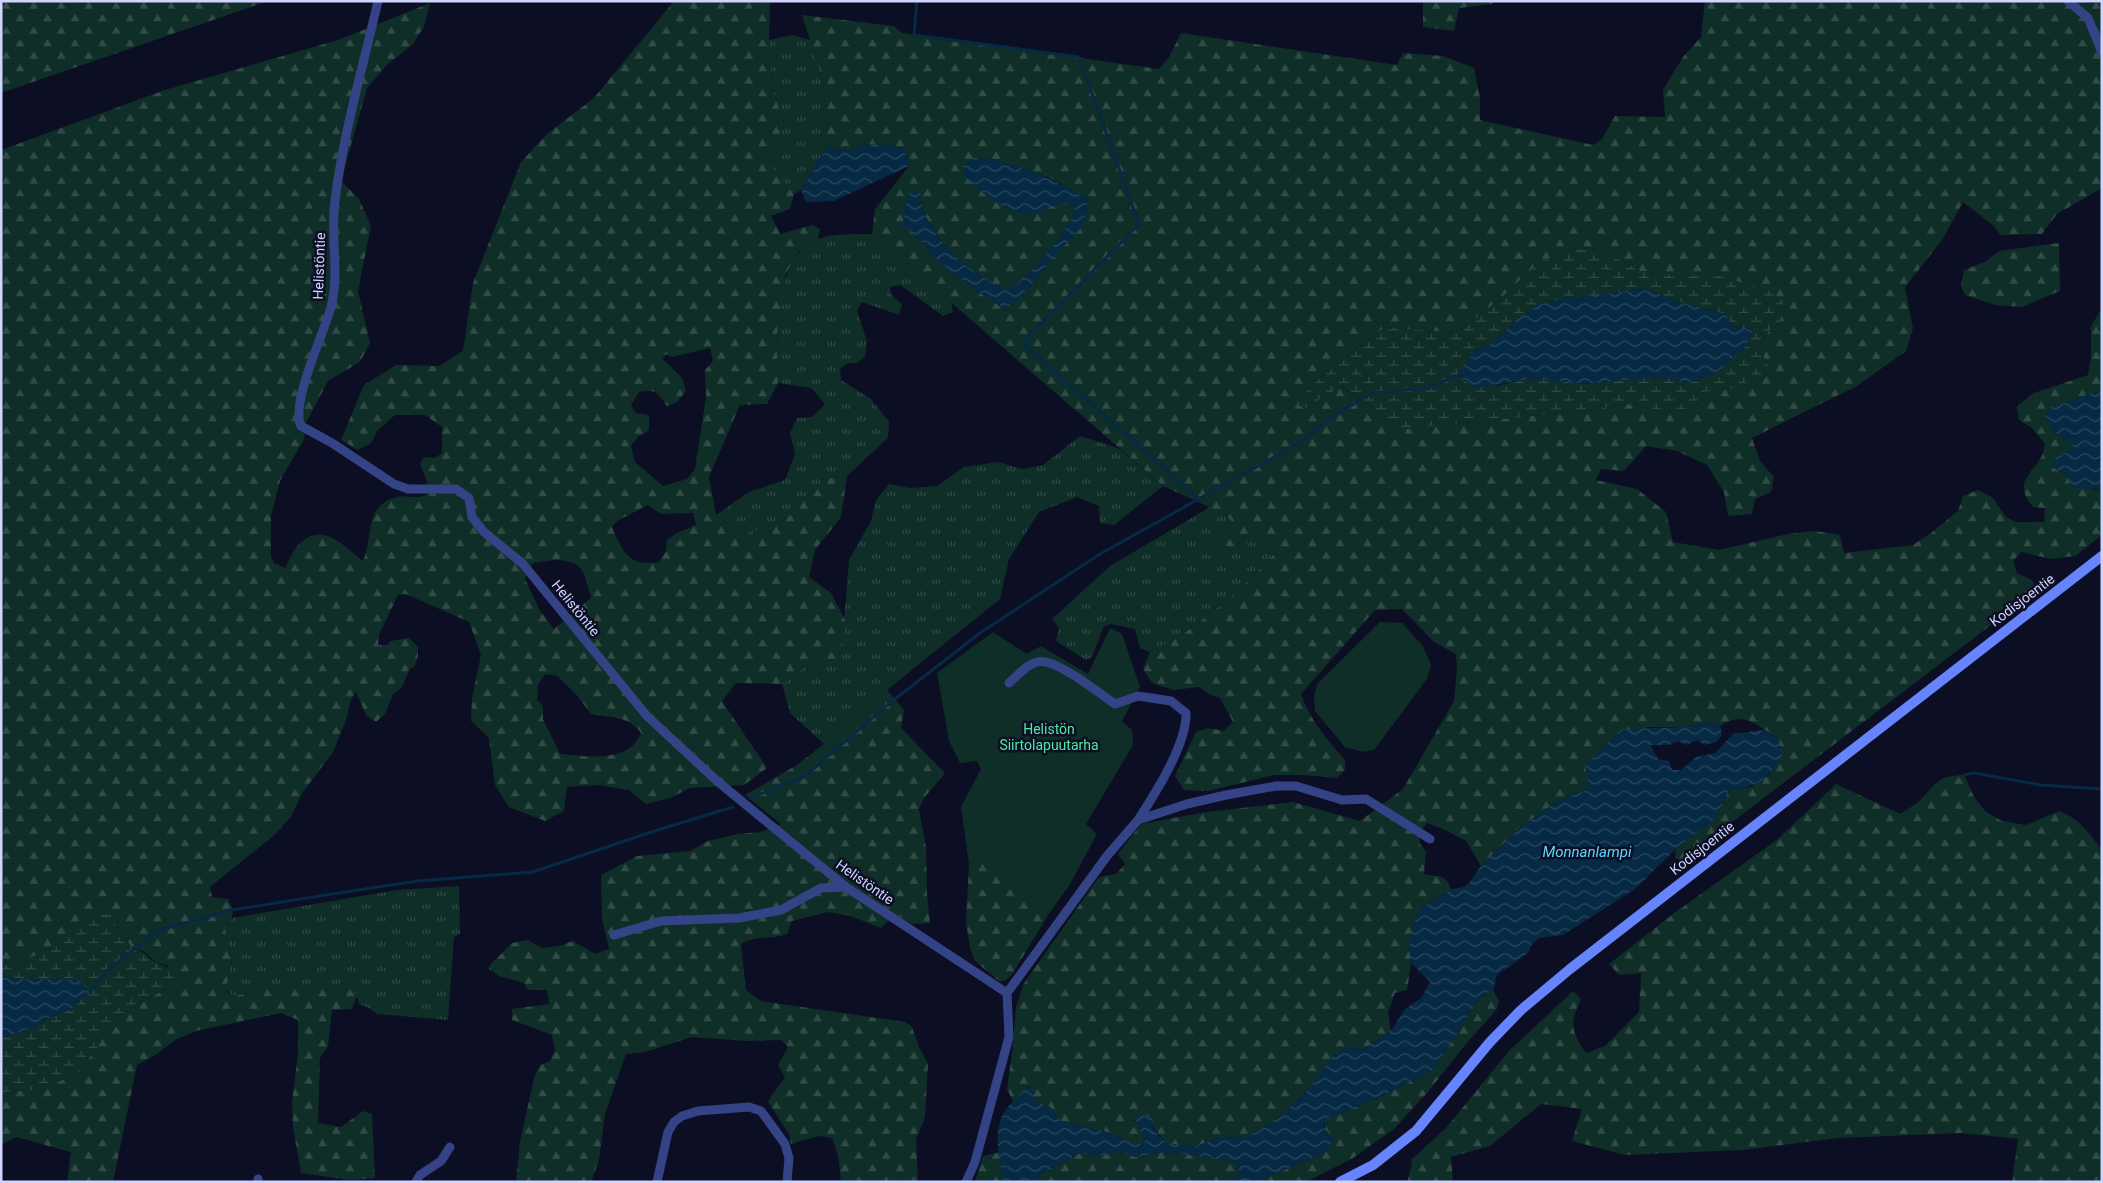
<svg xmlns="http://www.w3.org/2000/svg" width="2103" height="1183" font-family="Roboto,sans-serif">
	<defs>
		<pattern id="grass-tufts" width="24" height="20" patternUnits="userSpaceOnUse" patternTransform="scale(1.25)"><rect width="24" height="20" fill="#0f2e27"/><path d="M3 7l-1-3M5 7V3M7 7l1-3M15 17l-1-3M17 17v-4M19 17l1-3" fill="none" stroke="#314b47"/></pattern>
		<pattern id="forest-firs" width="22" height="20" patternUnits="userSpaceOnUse" patternTransform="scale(1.25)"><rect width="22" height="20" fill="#0f2e27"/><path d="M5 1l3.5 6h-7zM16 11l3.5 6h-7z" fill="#314b47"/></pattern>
		<pattern id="wetland-marsh" width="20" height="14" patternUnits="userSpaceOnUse" patternTransform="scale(1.25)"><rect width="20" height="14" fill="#0f2e27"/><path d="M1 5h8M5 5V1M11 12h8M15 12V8" fill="none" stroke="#314b47"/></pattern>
		<pattern id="water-waves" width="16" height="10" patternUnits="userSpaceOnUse" patternTransform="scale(1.25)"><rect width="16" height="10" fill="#062a43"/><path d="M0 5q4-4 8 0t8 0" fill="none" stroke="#29485f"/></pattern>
	</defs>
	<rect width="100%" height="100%" fill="#0c0e24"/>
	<path fill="url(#grass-tufts)" d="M792 35 810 40 819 68 827 109V146L801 190 794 194 769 165 784 124 772 87 769 40Z
		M872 234 951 302 953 312 943 316 900 285 890 287 891 294 902 305 899 315 862 302 857 311 867 341 865 357 857 363H848L840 369 841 380 871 399 889 422 888 438 847 476 824 479 786 519 744 535 716 515 749 492 785 480 795 454 790 433 797 418 812 417 825 404 811 388 778 383C777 343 772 256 818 239 834 233 856 234 872 234Z
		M1080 436 1118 448 1163 486 1114 525 1100 523 1099 506 1077 497 1039 512 1009 559 1000 599 887 690 875 704 824 744 790 713 782 684 807 665 841 658 849 560 871 521 876 500 889 484 910 488 937 486 964 467 998 462 1022 469 1043 465Z
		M1210 507 1225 514 1233 523 1212 549 1225 555 1250 533 1266 539 1275 553 1222 607 1168 643 1150 652 1140 648 1135 629 1111 624 1104 626 1092 657 1086 660 1056 641 1059 628 1052 619 1110 566Z
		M459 886 460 934 454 937 448 1020 377 1014 371 1009 359 1004 357 996 303 989H265L235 996 225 990 232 962 225 929 232 918 397 890Z"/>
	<path fill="url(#forest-firs)" fill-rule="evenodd" d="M1 1H268L1 93Z
		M674 1H770L769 40 772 87 784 124 770 165 794 194 790 209 771 216 780 234 813 225 820 229 818 239 799 251 786 274 777 335 778 383 767 404 740 405 709 477 716 515 744 535 786 519 824 479 847 476 841 517 815 550 809 577 831 593 845 620 841 658 807 665 782 684 736 683 722 701 767 768 744 785 690 788 670 798 646 804 629 790 598 785 567 787 564 811 545 821 509 807 495 785 489 738 471 721 472 698 481 655 469 622 406 594 398 595 379 635 378 645H387L391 641 409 638 418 647V656L415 665 409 670 402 687 393 694 385 714 376 722 366 715 356 692 351 699 346 720 333 752 303 792 290 818 273 836 210 887 212 897 228 899C236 912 233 917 225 929L232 962 225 991 235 996 265 989 348 986 357 996 352 1009 332 1010 328 1046 320 1058 318 1123 341 1127 363 1111 372 1114 375 1178 349 1180 301 1173 293 1127 292 1102 298 1053V1020L281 1013 196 1031 175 1040 157 1054 137 1065 113 1182H67L71 1152 16 1137 1 1145V1092L40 1090 97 1049 106 1026 128 1010 164 990 175 986 168 966 156 962 142 950 133 949 115 924 85 928 13 968 1 962V150L165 90 338 40 430 3 424 27 412 45 389 63 367 88 341 181 359 199 371 226 358 291 370 343 360 362 328 381 306 423 304 439 280 481 271 516V556L274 563 285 568C289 561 293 550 299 544 323 521 342 545 363 561 374 536 363 506 397 497 408 495 417 500 428 494L427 481 420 464 424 457 435 458 442 453V427L425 415H395L378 430 371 443 358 450 341 440 364 385 396 365 439 366 463 351 473 283 521 162 547 134 594 98ZM710 348 713 361 705 370 706 397 695 469 687 479 663 486 635 462 631 446 638 437 649 430V415L636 413 631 405 639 392C657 389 657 392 667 406L677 402 686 391 682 378 662 358 666 354 672 357ZM648 505 661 514 693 513 696 525 677 533 667 540 666 551 659 562C628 567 623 552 612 527L617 521ZM555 560C585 561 584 572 591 598L554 629 539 609 525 579 533 563ZM545 674 557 676 576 694 591 714C611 718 628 715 641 733 629 764 586 756 560 754L543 719V706L537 700 538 685Z
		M1423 1H1493L1492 4 1459 8 1454 31 1423 27Z
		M1705 1H2086L2087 3H2102V188L2057 214 2042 234 2000 235 1994 226 1963 202 1942 240 1905 287 1913 328 1906 351 1857 386 1752 438 1760 461 1774 477 1771 492 1755 499 1752 514 1728 516 1724 492 1707 465 1677 451 1646 446 1624 471 1601 469 1596 480 1637 489 1666 512 1673 542 1719 550 1788 534 1815 531 1840 535 1844 553 1913 545 1931 533 1958 511 1963 496 1978 490 1992 497 2006 517 2016 522H2044L2045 508 2033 507C2014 484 2028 478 2040 459 2043 455 2044 449 2045 444L2032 428 2019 420 2017 406 2034 393 2088 375 2091 356V326L2102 308V392L2077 398 2053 431 2071 443 2074 449 2055 458 2052 467 2095 490 2102 489V535L2075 556 2051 559 2021 552 2013 561 2017 573 2032 580 2036 589 2025 599 1681 861 1675 858 1676 849 1715 819 1729 790 1752 787 1771 773 1779 739C1756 726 1746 710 1720 726L1713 722 1683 727H1647L1589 789 1559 800 1519 828 1481 866 1466 841 1443 829 1427 823 1419 834 1420 844 1426 852 1424 874C1439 878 1445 872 1451 889L1420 909 1407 990 1395 993 1388 1012 1391 1031 1364 1049 1346 1048 1320 1074 1306 1092 1269 1125 1245 1137 1219 1138 1193 1147 1166 1143 1143 1115 1135 1119 1145 1142 1135 1145 1111 1133 1061 1121 1050 1107 1037 1102 1029 1085 1013 1101 1007 1089 1013 1046 1016 1007 1024 983 1099 877 1116 874 1125 864 1118 854 1141 824 1206 812 1293 802 1360 821 1403 789 1454 701 1457 670 1456 654 1434 642 1402 609 1375 610 1301 694C1310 720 1327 740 1345 760V770L1337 778 1302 775H1274L1208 791 1184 790 1175 776 1196 732 1208 728 1224 731 1233 722 1220 698 1209 694 1199 687 1173 690 1152 683 1143 669 1150 652C1198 629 1239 592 1275 553L1266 539 1250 533 1225 555 1212 549 1233 523 1225 514 1163 486 872 234 875 209 909 166 904 148 867 144 848 151 827 146V109L819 68 802 15 894 26 902 33 1159 69 1169 57 1181 33 1397 65 1403 53 1443 56 1474 68 1480 98V120L1593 145 1602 139 1615 116 1665 117 1663 90 1683 57 1701 37ZM989 158 1050 178 1087 199 1047 265 1031 286 1006 310C984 296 961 281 942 264 928 251 918 236 902 225L920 193C919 217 948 252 967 266 979 275 993 283 1006 291 1026 281 1064 236 1073 216 1075 213 1074 208 1075 205L1058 203 1052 205ZM1607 253 1640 271 1672 275 1781 322 1769 331 1761 340 1764 358 1730 389 1703 392 1694 407 1666 412 1629 404 1598 409 1393 430 1380 413 1340 386H1310L1358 347 1385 327 1456 333 1500 299 1537 264Z
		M2059 243 2060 291 2022 307 1995 305 1965 295 1961 286 1964 270 1985 262 1999 251Z
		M887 690 904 710 901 728 945 773 924 798 919 809 926 847 927 894 930 923 912 924 895 914 881 928 850 916 828 912 792 921 787 934C770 940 757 935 741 944L746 990 761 1001 905 1022 912 1027 919 1047 928 1064 925 1117 916 1139 918 1182H841L838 1155 832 1138 819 1136 791 1144 789 1134 768 1102 771 1096 785 1078 778 1065 788 1047 781 1040 746 1041 692 1037 645 1052 626 1054 605 1114 599 1160 591 1182H516L520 1142 534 1078 540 1065 550 1061 555 1050 552 1035 512 1020V1009L549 1004 547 990H528L524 983 499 976 489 969 490 965 512 943 528 940 542 948 559 946 573 941 595 954 609 949 602 919 601 875 637 856 690 851 708 841 738 834 760 832 781 824 745 795 797 765 875 704Z
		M1964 775 1974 797 1986 812 2002 821 2026 825 2059 811C2078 817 2090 834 2102 850V1182H2012L2018 1139 1962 1133 1839 1138 1742 1150 1625 1155 1572 1141 1582 1109 1541 1104 1490 1146 1451 1157 1453 1182H1407L1412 1165 1411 1160 1446 1128 1509 1051 1573 991 1581 999C1569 1025 1571 1029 1586 1053L1605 1046 1639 1012 1641 973 1619 975 1609 964 1673 914 1778 839 1836 784 1900 814C1906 810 1912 807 1917 803 1937 785 1934 776 1964 775Z
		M982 858 1000 870 1008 880 1021 886 1044 905 1048 915 1013 973 1005 981H999L975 961 970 948 966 922 969 864Z
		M1493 990 1499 1001 1497 1009 1465 1045 1427 1093 1394 1129 1353 1158 1306 1182H1250L1272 1175 1324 1153 1325 1120 1384 1095 1433 1070 1479 999Z
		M1000 1152 1003 1182H975L983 1156Z
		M1118 1152 1137 1157 1162 1152 1212 1157 1219 1161 1228 1159 1238 1163 1239 1175 1234 1181 1235 1182H1036L1043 1173 1080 1153 1100 1156Z"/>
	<path fill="url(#wetland-marsh)" fill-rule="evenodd" d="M1569 248 1607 253 1640 271 1672 275 1721 276 1772 292 1783 301 1781 322 1769 331 1761 340 1764 358 1772 371 1730 389 1703 392 1694 407 1666 412 1629 404 1598 409 1393 430 1380 413 1341 386 1305 408 1298 405 1310 386 1358 347 1385 327 1456 333 1500 299 1537 264ZM1644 288 1675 301 1726 314 1733 327 1753 329 1747 345 1715 374 1690 383 1662 377 1583 384 1534 378 1495 386 1477 349 1491 344 1514 322 1615 293Z
		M111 911 115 924 133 949C147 951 146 958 157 963 166 967 171 968 178 975L175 986 164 990 128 1010 106 1026 97 1049 74 1075 40 1090 1 1092V1036L6 1037 32 1028 53 1016 71 1009 79 980 18 979 1 976V962L13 968Z"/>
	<path fill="#0f2e27" d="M1380 622 1402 623 1423 646 1431 665 1427 679 1374 750 1363 752 1345 747 1315 711 1314 696 1317 684Z
		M1110 628 1122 634 1140 687 1122 721 1132 730 1133 745 1086 824 1097 834 1069 886 1048 915 1044 905 1021 886 1008 880 1000 870 982 858 969 864 961 807 981 769 977 761 960 763 949 741 937 673 993 632 1027 654 1041 646 1088 674Z"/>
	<path fill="url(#water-waves)" d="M867 144 904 148 909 166 834 201 806 202 801 190 827 146 848 151Z
		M973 158C1009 157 1056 181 1087 199V211L1080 229 1047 265 1031 286 1006 310C984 296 961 281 942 264 928 251 918 236 902 225L907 199 912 188 920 193C919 217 948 252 967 266 979 275 993 283 1006 291 1026 281 1063 237 1073 216 1075 213 1074 209 1075 205 1052 201 1052 209 1034 213 1007 218 983 192 964 177L963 166Z
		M1644 288 1675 301 1726 314 1733 327 1753 329 1747 345 1715 374 1690 383 1662 377 1583 384 1534 378 1478 388 1456 376 1477 349 1491 344 1514 322 1539 304 1565 298 1615 293Z
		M2102 392V489L2072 488 2065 473 2052 467 2055 458 2074 449 2071 443 2053 431 2045 418 2047 409 2092 393Z
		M1714 722 1720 726 1722 735 1716 742 1704 745 1698 740 1686 745 1678 741 1669 745H1650L1658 759 1669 761 1672 770H1681L1696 757 1715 753 1733 734 1763 730 1779 739 1782 755C1766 782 1760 786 1729 790L1715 819 1676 849 1635 889 1563 935 1539 938 1532 944 1528 953 1497 975 1493 990 1479 999 1433 1070 1384 1095 1325 1120 1324 1128 1335 1139 1324 1153 1272 1175 1250 1182H1235L1233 1181 1239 1175 1238 1163 1228 1159 1219 1161 1212 1157 1162 1152 1137 1157 1118 1152 1100 1156 1080 1153 1043 1173 1036 1182H1003C1001 1164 994 1139 1000 1122 1004 1107 1019 1095 1029 1085L1037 1102 1050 1107 1061 1121 1111 1133 1135 1145 1145 1142 1135 1118 1142 1115 1153 1117V1129L1166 1143 1193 1147 1219 1138 1245 1137 1269 1125 1306 1092 1334 1054 1346 1048 1364 1049 1391 1031 1405 1009 1421 998 1430 982 1410 962V936L1420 909 1451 889 1464 887 1470 882 1481 866 1519 828 1559 800 1589 789 1585 765 1622 729 1683 727Z
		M1 976 18 979 79 980 90 992 71 1009 53 1016 32 1028 5 1037 1 1036Z"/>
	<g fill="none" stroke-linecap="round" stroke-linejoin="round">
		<path stroke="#062a43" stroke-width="3" d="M917 1 914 35 1079 57 1139 224 1022 343 1199 499
			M1964 775 1974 773 2041 785 2102 789
			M750 798 804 777 886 706 980 633 1100 554 1303 441 1329 419 1372 393 1428 388 1456 376
			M90 992 107 971 157 931 232 910 338 893 418 881 533 872 648 833 733 807"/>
		<path stroke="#344386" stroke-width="9" d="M378 1C363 67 343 134 335 201 330 236 340 272 331 307 324 333 290 404 301 426L332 443 394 484 408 489H456L469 498 472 517 484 532 523 564 647 716 717 781 846 887 1007 993 1009 1037 975 1162 966 1182
			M2068 1 2088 18 2102 52
			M1009 683C1017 676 1026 665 1037 662 1055 657 1100 694 1115 704L1138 696 1171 701 1186 713C1187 744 1155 794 1138 820
			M614 935 661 921 739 918 781 910 821 888 846 887
			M1007 993 1107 856 1138 820 1187 804 1226 795 1276 786H1296L1342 800 1366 799 1430 839
			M258 1179V1182
			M416 1182 420 1175 441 1161 450 1147
			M657 1182 668 1132 674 1122 682 1116 698 1111 749 1107 761 1111 785 1144 789 1158 787 1182"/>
		<path stroke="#6784ff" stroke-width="10" d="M1340 1182 1373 1165 1416 1131 1490 1042 1521 1010 1570 969 2102 556"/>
	</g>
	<g text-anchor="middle" stroke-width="5" stroke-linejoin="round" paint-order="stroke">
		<g font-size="14" fill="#d0d4ff" stroke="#0c0e24">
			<text transform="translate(319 266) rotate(-88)" y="5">Helistöntie</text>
			<text transform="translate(2022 600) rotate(-37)" y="5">Kodisjoentie</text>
			<text transform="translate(576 608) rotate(51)" y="5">Helistöntie</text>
			<text transform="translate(1702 848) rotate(-38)" y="5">Kodisjoentie</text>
			<text transform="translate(865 882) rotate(35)" y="5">Helistöntie</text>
		</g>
		<g font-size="14" fill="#53e7a2" stroke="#0c0e24">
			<text x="1049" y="734">Helistön<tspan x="1049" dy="16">Siirtolapuutarha</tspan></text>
		</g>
		<g font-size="15" font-style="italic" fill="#5ed7ff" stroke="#0c0e24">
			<text x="1587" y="857">Monnanlampi</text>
		</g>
	</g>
	<rect width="2103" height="1183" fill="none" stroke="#d0d4ff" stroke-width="5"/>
</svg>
